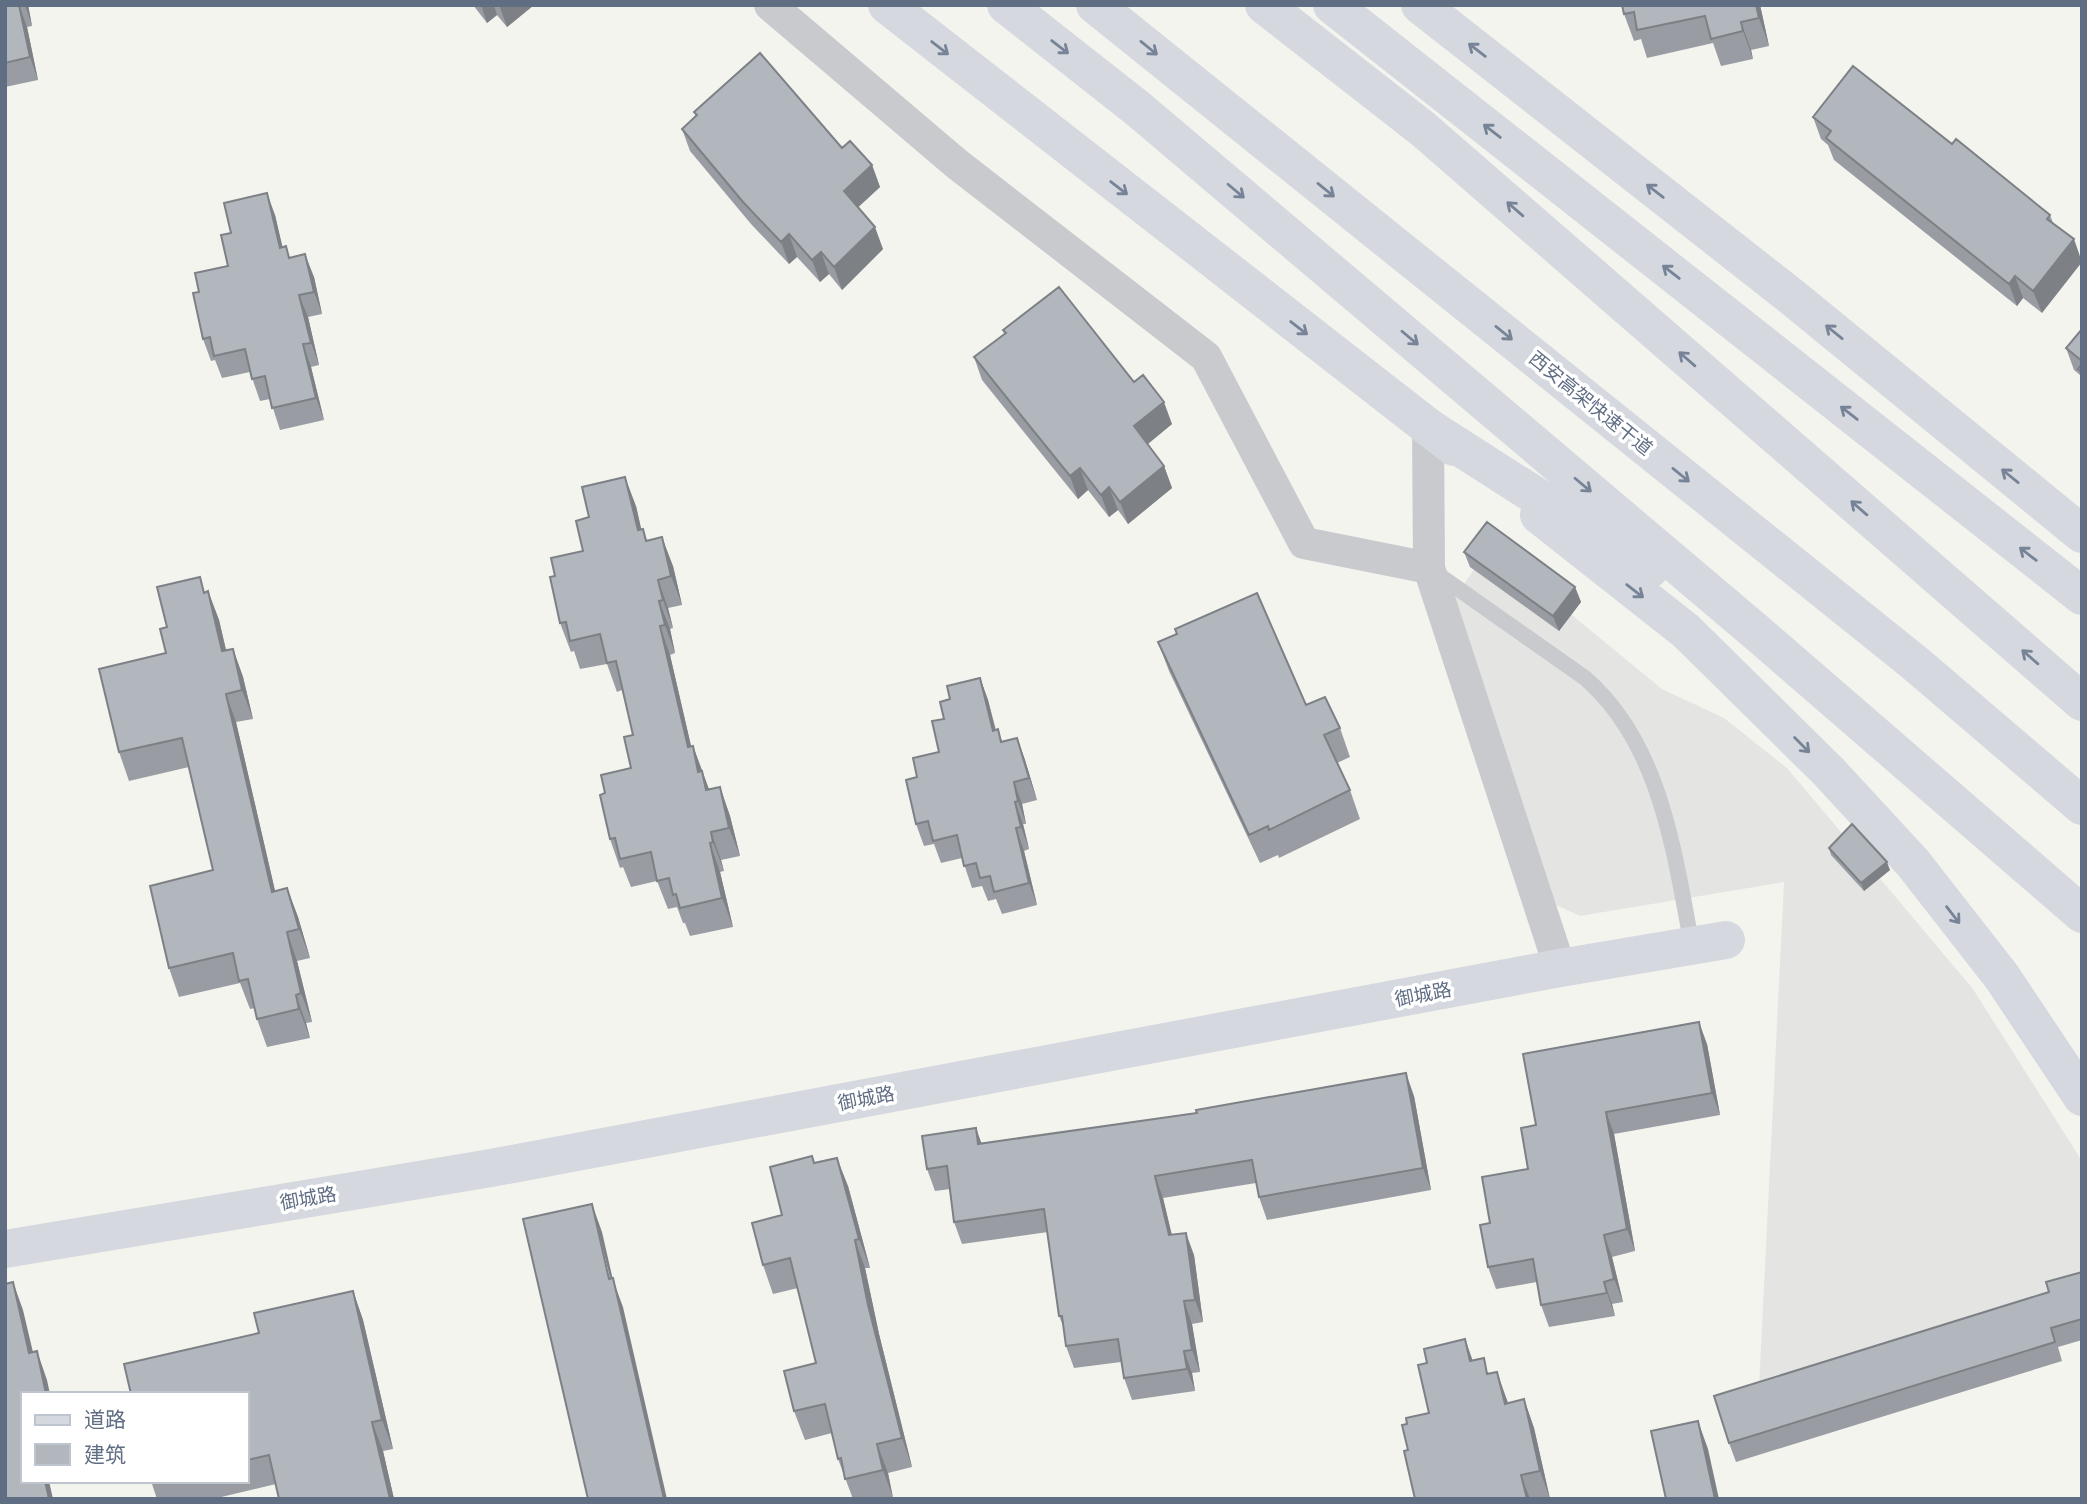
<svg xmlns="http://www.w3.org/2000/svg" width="2087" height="1504" font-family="'PT Sans Narrow','Noto Sans SC',sans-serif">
	<rect width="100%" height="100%" fill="#f4f4ef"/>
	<path fill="#e4e5e3" d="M1489 547 1662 689 1724 718 1787 768 1973 989 2082 1161V1298L1759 1387 1784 882 1580 916 1556 905 1454 599Z"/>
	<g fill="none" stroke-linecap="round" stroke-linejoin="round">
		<path stroke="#c8cace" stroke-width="16" d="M1433 571 1585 678C1661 744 1674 852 1692 946"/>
		<path stroke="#c8cace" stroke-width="32" d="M770 5 957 164 1206 357 1304 543 1429 568
			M1428 427 1429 568 1560 968"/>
		<path stroke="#d5d9df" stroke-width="38" d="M887 5 1454 447
			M1420 5 1792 297 2082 534
			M1539 515 1686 631 1829 772 1913 863 2002 977 2082 1097
			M5 1249 491 1168 1560 968 1726 940"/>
		<path stroke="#d5d9df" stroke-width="38" d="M1006 5 1137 108 1755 631 2082 914
			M1095 5 1916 664 2082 806
			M1264 5 1423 129 2082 702
			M1332 5 2082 596
			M1428 427 1650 569"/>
	</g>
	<path fill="#999da3" d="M5 5H28L32 26 27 27 38 80 5 87Z
		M473 5H534L507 27 497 15 487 23Z
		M1622 5H1760L1769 46 1751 50 1753 59 1721 66 1713 43 1647 58 1641 39 1634 41 1624 14Z
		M694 112 872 165 880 187 858 207 883 249 842 290 829 274 820 282 797 257 789 264 751 224 690 151 682 129 696 116Z
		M1813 117 1952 144 2050 215 2053 223 2042 313 2023 298 2017 306 1834 160 1828 145 1821 139Z
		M275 215 282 247 290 258 314 277 322 314 308 317 319 365 311 367 324 420 280 430 270 399 260 401 250 372 222 378 215 360 211 361 203 339 199 292 228 266 231 233Z
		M2082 329V379L2080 375 2074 370 2066 348Z
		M1003 330 1134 382 1172 424 1147 444 1164 466 1172 488 1128 524 1118 510 1109 517 1088 490 1078 499 982 380 974 357 1004 334Z
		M636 506 641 529H643L647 540 673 566 682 605 668 608 673 628 670 629 675 653 670 655 691 746H693L709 790 720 787 730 816 740 856 721 860 724 871 720 872 733 927 690 936 685 923H683L677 907 668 909 657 881 631 887 623 867 620 868 610 839 605 793 631 768 633 735 622 690 617 692 607 664 580 669 574 651 571 652 560 623 555 576 583 551 589 517Z
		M1464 552 1575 587 1581 602 1559 631 1470 567Z
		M208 591 219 620 226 650 233 649 243 677 253 719 236 722 275 891 287 888 298 917 310 958 297 961 312 1022 306 1023 310 1038 267 1047 257 1019 255 1008 250 1009 240 983 179 997 169 968 213 870 189 767 129 781 119 752 166 653 167 627 205 592Z
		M1158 642 1306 705 1340 728 1350 757 1337 763 1350 790 1360 819 1279 858 1278 855 1260 863 1169 671Z
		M980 678 988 700 996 730 998 729 1002 741 1017 738 1025 760 1037 800 1022 804 1026 824H1023L1029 849 1024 851 1037 905 1002 914 996 899 988 901 982 886 972 888 962 858 941 863 934 844 924 846 916 824 917 777 939 752 944 719 950 699Z
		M1829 848 1890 870 1864 891 1831 855Z
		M1707 1044 1720 1115 1614 1134 1635 1251 1612 1257 1623 1302 1612 1304 1615 1316 1549 1327 1541 1305 1537 1282 1496 1289 1488 1267 1490 1223 1528 1169 1536 1125Z
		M1414 1096 1431 1190 1267 1220 1259 1197 1256 1183 1163 1198 1172 1235 1194 1255 1203 1322 1192 1324 1200 1372 1192 1373 1195 1391 1132 1400 1124 1378 1121 1362 1074 1368 1066 1346 1064 1328 1059 1316 1048 1232 962 1244 954 1222 950 1189 935 1191 927 1169 981 1143Z
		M815 1163 848 1186 870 1268H865L879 1334 912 1467 888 1473 893 1498 891 1499H853L838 1459 832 1433 805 1440 794 1411 816 1363 798 1288 773 1294 763 1265 782 1215Z
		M2082 1272V1340L2058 1347 2062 1361 1736 1462 1729 1443 2049 1292Z
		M353 1291 363 1320 393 1449 383 1451 394 1499H279L276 1484 213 1499H157L151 1481H247V1394L259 1333Z
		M1465 1339 1472 1360 1489 1373 1507 1400 1508 1403 1524 1399 1534 1428 1550 1499H1415L1408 1450 1407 1424 1429 1413 1427 1363Z"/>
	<path fill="#7d8085" d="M19 5 27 27 38 80 30 57Z
		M25 5H28L32 26Z
		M481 5H494L497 15 487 23Z
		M499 5H534L507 27Z
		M1756 5H1760L1769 46 1759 18Z
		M1741 22 1751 50 1753 59 1743 31Z
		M872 165 880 187 852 213 844 191Z
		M267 193 275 215 288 270 280 248Z
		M875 227 883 249 842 290 834 267Z
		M789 234 797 257 789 264 781 242Z
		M2074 239 2082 262 2042 313 2033 291Z
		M821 252 829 274 820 282 812 260Z
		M305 254 314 277 322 314 314 292Z
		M2015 276 2023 298 2017 306 2009 284Z
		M299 295 308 317 319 365 311 343Z
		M303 344 311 367 324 420 316 398Z
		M1164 402 1172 424 1142 449 1134 426Z
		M1164 466 1172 488 1128 524 1120 502Z
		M1080 468 1088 490 1078 499 1070 476Z
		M625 477 636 506 648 559 638 530Z
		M1109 487 1118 510 1109 517 1101 495Z
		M662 537 673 566 682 605 671 576Z
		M658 580 668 608 673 628 663 600Z
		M1575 587 1581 602 1559 631 1553 616Z
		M208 591 219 620 233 680 222 651Z
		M659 601 670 629 675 653 665 625Z
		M660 626 670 655 698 776 688 747Z
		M233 649 243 677 253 719 242 690Z
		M980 678 988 700 1001 753 993 731Z
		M226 694 236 722 282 921 272 892Z
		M1017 738 1025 760 1037 800 1029 778Z
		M693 746 713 800 716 819 698 772Z
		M1014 782 1022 804 1026 824 1018 801Z
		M720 787 730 816 740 856 729 828Z
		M1015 802 1023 824 1029 849 1021 827Z
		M1016 828 1024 851 1037 905 1029 883Z
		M711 832 721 860 724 871 713 842Z
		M710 843 720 872 733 927 722 898Z
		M1887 862 1890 870 1864 891 1861 883Z
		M287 888 298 917 310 958 299 929Z
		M287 932 297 961 312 1022 301 993Z
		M296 995 306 1023 310 1038 299 1009Z
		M1699 1022 1707 1044 1720 1115 1712 1093Z
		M1406 1073 1414 1096 1431 1190 1423 1168Z
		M1606 1112 1614 1134 1635 1251 1627 1229Z
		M976 1128 984 1150 978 1144Z
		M837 1158 848 1186 870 1268 859 1239Z
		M1155 1176 1163 1198 1177 1258 1169 1235Z
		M592 1204 602 1232 613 1280 623 1307 667 1499H664Z
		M1186 1233 1194 1255 1203 1322 1195 1300Z
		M1604 1235 1612 1257 1623 1302 1614 1279Z
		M855 1240 865 1268 879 1334 912 1467 902 1438 868 1305Z
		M13 1282 23 1310 40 1382 29 1353Z
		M1604 1282 1612 1304 1615 1316 1607 1293Z
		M353 1291 363 1320 393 1449 382 1420Z
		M1184 1301 1192 1324 1200 1372 1192 1350Z
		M1465 1339 1475 1367 1470 1361Z
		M37 1351 47 1380 50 1394H46Z
		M1184 1351 1192 1373 1195 1391 1187 1369Z
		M1497 1372 1507 1400 1515 1432 1505 1404Z
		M1524 1399 1534 1428 1550 1499 1540 1471Z
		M1698 1421 1708 1449 1719 1499H1715Z
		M372 1422 383 1451 394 1499H390Z
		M877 1444 888 1473 893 1498 883 1470Z
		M1521 1475 1530 1499H1527Z
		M45 1481H49L53 1499H49Z"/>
	<path fill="#b2b7be" stroke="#7d8085" stroke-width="2" d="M5 5H19L30 57 5 63Z
		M1622 5H1756L1759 18 1741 22 1743 31 1711 39 1705 16 1637 30 1634 12 1624 14Z
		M760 53 842 148 850 141 872 165 844 191 875 227 834 267 821 252 812 260 789 234 781 242 743 202 682 129 697 115 694 112Z
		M1853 66 1952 144 1956 139 2050 215 2047 219 2074 239 2033 291 2015 276 2009 284 1826 138 1831 131 1813 117Z
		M267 193 280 248 286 246 289 258 305 254 314 292 299 295 311 343 303 344 316 398 272 408 265 376 252 379 245 349 214 356 210 337 203 339 193 293 199 292 195 273 228 266 221 235 231 233 224 203Z
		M1059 287 1134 382 1143 375 1164 402 1134 426 1164 466 1120 502 1109 487 1101 495 1080 468 1070 476 974 357 1006 333 1003 330Z
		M2082 329V361L2066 348Z
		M2082 364V372L2078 369Z
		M625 477 638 530 643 529 646 541 662 537 671 576 658 580 663 600 659 601 665 625 660 626 688 747 693 746 698 772 702 771 706 790 720 787 729 828 711 832 713 842 710 843 722 898 680 908 676 894 673 895 669 878 657 881 651 852 620 859 615 838 610 839 600 795 605 793 601 775 631 768 624 737 633 735 616 661 607 663 600 634 570 641 566 622 560 623 550 577 555 576 551 558 583 551 576 521 589 517 582 487Z
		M1487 522 1575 587 1553 616 1464 552Z
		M200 577 204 593 208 591 222 651 233 649 242 690 226 694 272 892 287 888 299 929 287 932 301 993 296 995 299 1009 257 1019 248 979 239 981 233 953 169 968 150 886 213 870 182 738 119 752 99 669 166 653 160 629 167 627 157 587Z
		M1257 593 1306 705 1325 697 1340 728 1324 735 1350 790 1269 830 1268 826 1249 835 1158 642 1177 634 1175 629Z
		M980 678 993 731 998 729 1001 742 1017 738 1029 778 1014 782 1018 801 1015 802 1021 827 1016 828 1029 883 994 892 990 876 980 878 976 863 964 866 957 835 933 841 928 821 916 824 906 780 917 777 913 758 939 752 932 721 944 719 940 702 950 699 947 686Z
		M1852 824 1887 862 1861 883 1829 848Z
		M1699 1022 1712 1093 1606 1112 1627 1229 1604 1235 1614 1279 1604 1282 1607 1293 1541 1305 1533 1259 1488 1267 1480 1225 1490 1223 1482 1177 1528 1169 1521 1128 1536 1125 1523 1054Z
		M1406 1073 1423 1168 1259 1197 1252 1160 1155 1176 1169 1235 1186 1233 1195 1300 1184 1301 1192 1350 1184 1351 1187 1369 1124 1378 1118 1339 1066 1346 1062 1316H1059L1044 1209 954 1222 947 1166 927 1169 922 1136 976 1128 978 1144 1197 1113 1196 1110Z
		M812 1156 814 1163 837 1158 859 1239 855 1240 868 1305 902 1438 877 1444 883 1470 845 1479 841 1458 838 1459 825 1404 794 1411 784 1371 816 1363 790 1258 763 1265 752 1223 782 1215 770 1167Z
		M592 1204 609 1279 613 1278 664 1499H588L523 1219Z
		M2082 1272V1319L2051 1328 2055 1342 1729 1443 1714 1396 2049 1292 2046 1282Z
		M13 1282 29 1353 37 1351 46 1394H23V1481H45L49 1499H5V1284Z
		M353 1291 382 1420 372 1422 390 1499H279L269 1455 247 1460V1394H131L124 1364 259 1333 254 1313Z
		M1465 1339 1470 1361 1484 1358 1487 1374 1497 1372 1505 1404 1524 1399 1540 1471 1521 1475 1527 1499H1415L1404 1451 1408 1450 1402 1425 1407 1424 1406 1418 1429 1413 1418 1365 1427 1363 1424 1349Z
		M1698 1421 1715 1499H1666L1651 1431Z"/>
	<defs><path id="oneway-shaft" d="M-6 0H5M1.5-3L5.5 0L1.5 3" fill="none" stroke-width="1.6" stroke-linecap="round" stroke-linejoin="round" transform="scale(1.75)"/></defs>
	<g stroke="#778396">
		<use href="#oneway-shaft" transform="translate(1060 47) rotate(38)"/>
		<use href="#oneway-shaft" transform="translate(940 48) rotate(38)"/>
		<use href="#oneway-shaft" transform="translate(1149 48) rotate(39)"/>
		<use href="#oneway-shaft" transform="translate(1477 50) rotate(-142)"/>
		<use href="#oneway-shaft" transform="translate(1492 131) rotate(-142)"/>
		<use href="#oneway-shaft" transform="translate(1119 188) rotate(38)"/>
		<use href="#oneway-shaft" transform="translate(1326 190) rotate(39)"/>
		<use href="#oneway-shaft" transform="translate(1236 191) rotate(40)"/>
		<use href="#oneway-shaft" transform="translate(1655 191) rotate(-142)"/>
		<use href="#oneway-shaft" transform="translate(1515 209) rotate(-139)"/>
		<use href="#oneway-shaft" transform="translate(1671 272) rotate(-142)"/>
		<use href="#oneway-shaft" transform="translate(1299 328) rotate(38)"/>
		<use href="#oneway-shaft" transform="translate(1834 332) rotate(-141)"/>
		<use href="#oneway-shaft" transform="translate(1504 333) rotate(39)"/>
		<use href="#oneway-shaft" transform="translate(1410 338) rotate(40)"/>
		<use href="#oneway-shaft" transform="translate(1687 359) rotate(-139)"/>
		<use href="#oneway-shaft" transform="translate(1849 413) rotate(-142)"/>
		<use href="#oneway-shaft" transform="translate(1681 475) rotate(39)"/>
		<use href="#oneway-shaft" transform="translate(2010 476) rotate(-141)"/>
		<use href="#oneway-shaft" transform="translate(1583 485) rotate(40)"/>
		<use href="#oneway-shaft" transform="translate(1859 508) rotate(-139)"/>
		<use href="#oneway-shaft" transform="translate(2028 554) rotate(-142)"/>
		<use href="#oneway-shaft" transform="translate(1635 591) rotate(38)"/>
		<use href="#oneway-shaft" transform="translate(2030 657) rotate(-139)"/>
		<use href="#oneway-shaft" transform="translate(1802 745) rotate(45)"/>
		<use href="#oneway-shaft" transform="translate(1953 915) rotate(52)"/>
	</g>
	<g text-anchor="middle" stroke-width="7" stroke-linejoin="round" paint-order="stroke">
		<g font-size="19" fill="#606e84" stroke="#fff">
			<text transform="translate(1591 403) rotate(39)" y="7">西安高架快速干道</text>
			<text transform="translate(1423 994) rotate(-11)" y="7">御城路</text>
			<text transform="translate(866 1098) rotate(-11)" y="7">御城路</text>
			<text transform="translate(308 1198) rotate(-10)" y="7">御城路</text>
		</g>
	</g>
	<rect width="2087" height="1504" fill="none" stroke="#606e84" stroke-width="14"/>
	<rect x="21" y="1392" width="228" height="91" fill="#ffffff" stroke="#bfc5ce" stroke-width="2"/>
	<rect x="35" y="1415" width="35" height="10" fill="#d5d9df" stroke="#bfc5ce" stroke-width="2"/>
	<text x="84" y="1427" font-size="21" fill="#606e84">道路</text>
	<rect x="35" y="1444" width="35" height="21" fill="#b2b7be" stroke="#bfc5ce" stroke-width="2"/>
	<text x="84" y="1462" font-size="21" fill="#606e84">建筑</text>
</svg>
